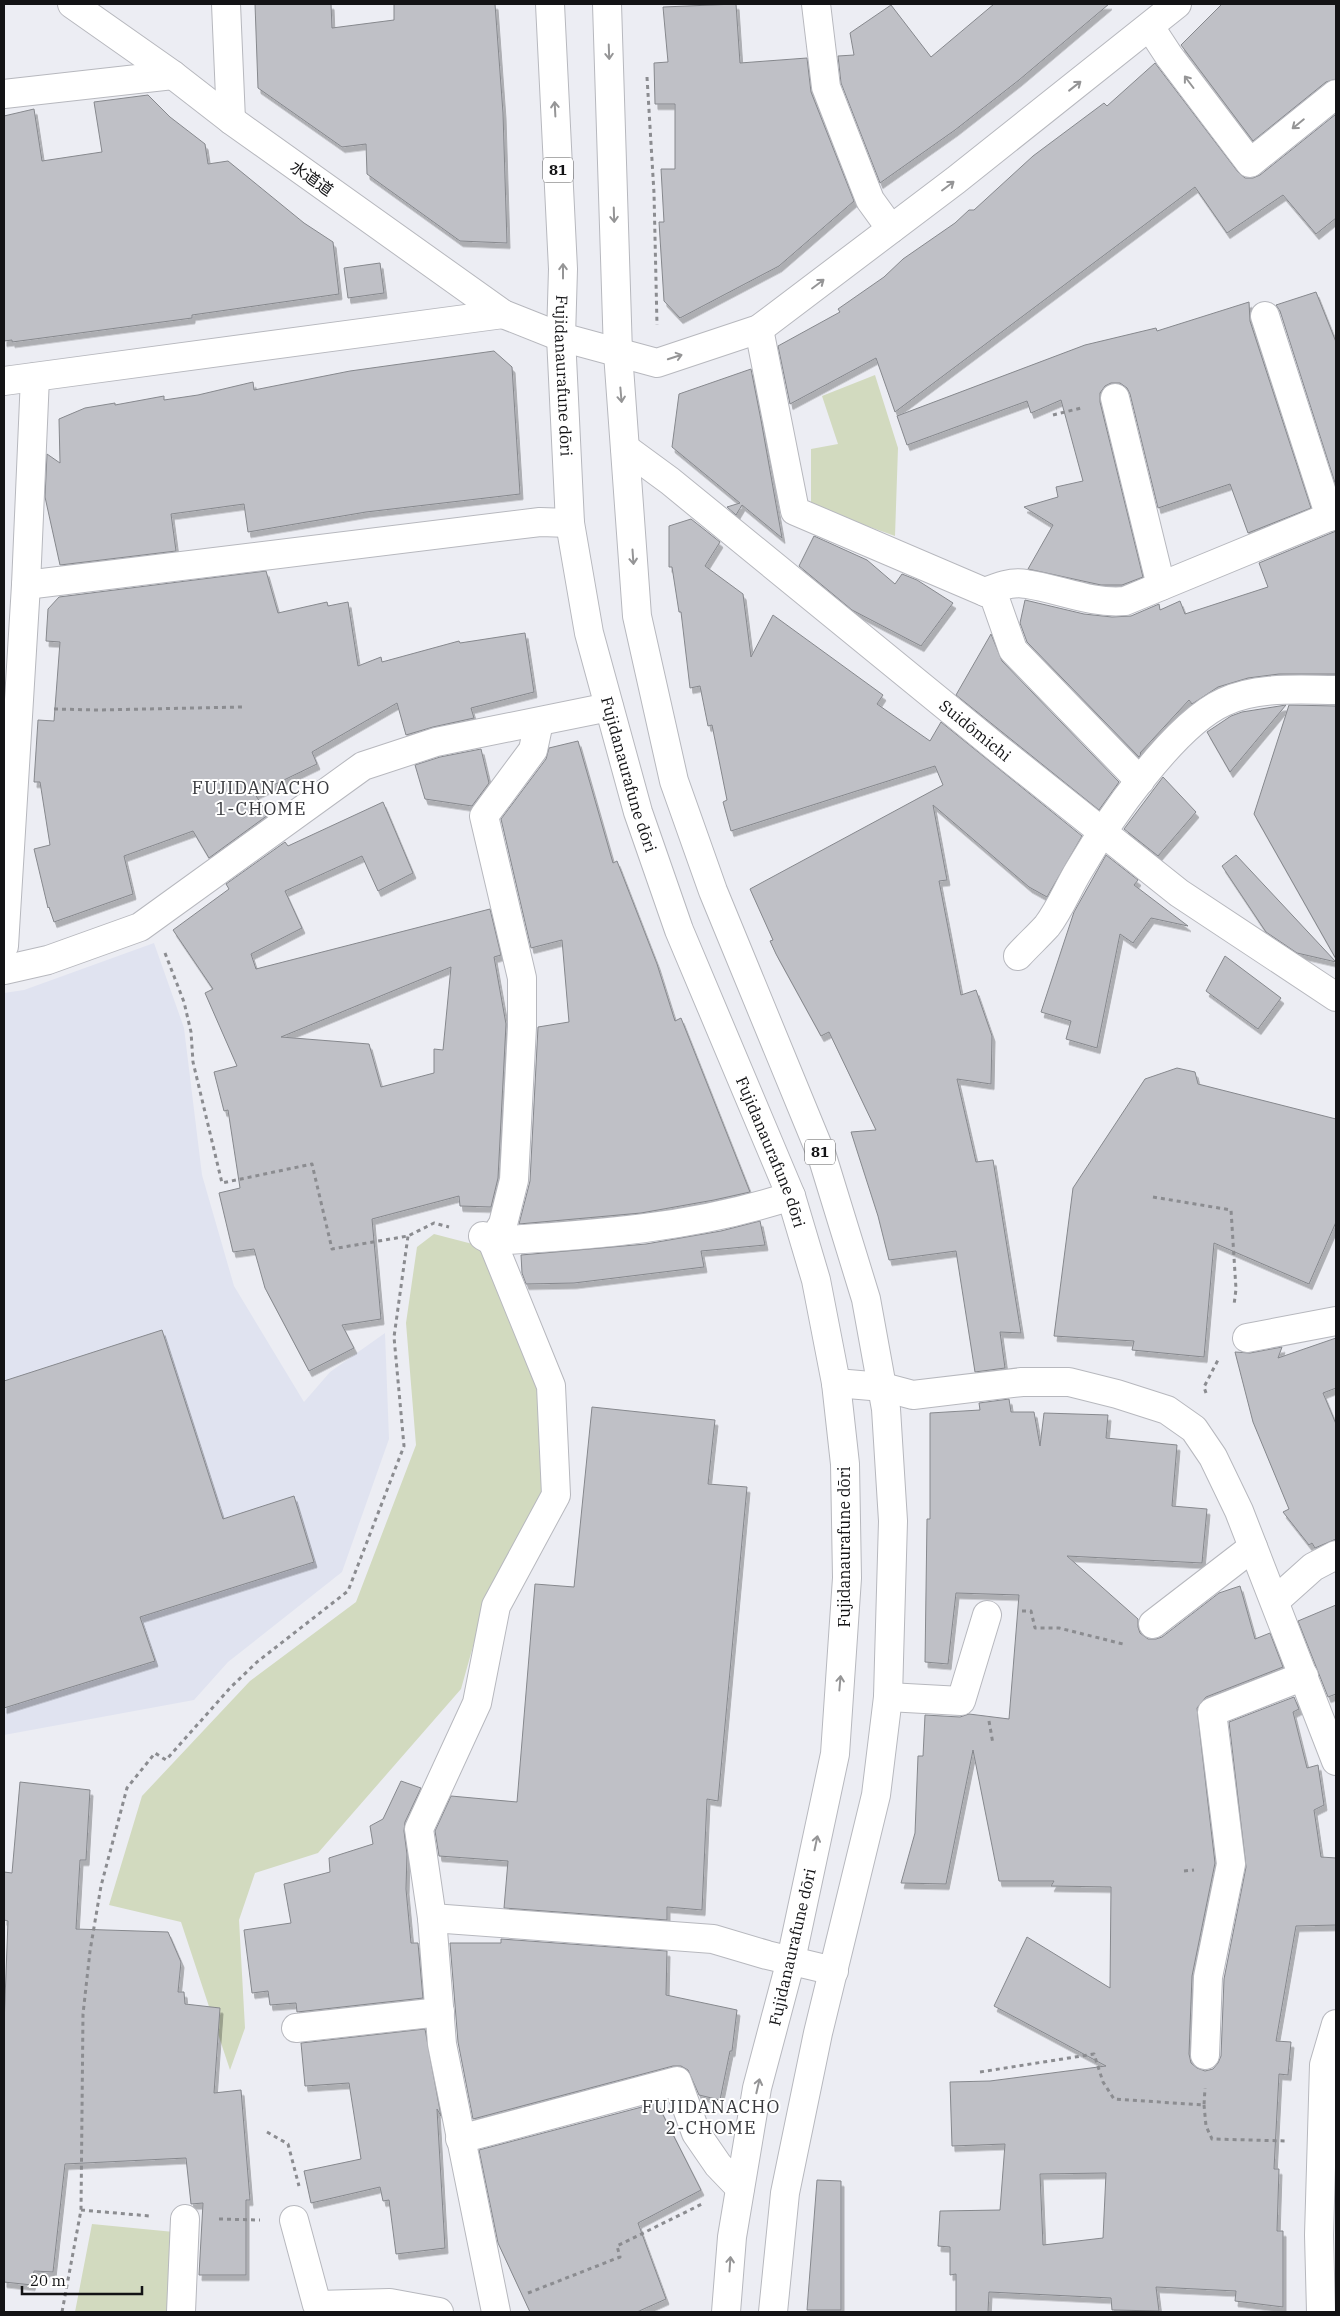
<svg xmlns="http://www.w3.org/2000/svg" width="1340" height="2316" font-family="'IBM Plex Serif','Noto Sans JP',serif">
	<defs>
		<filter id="shadow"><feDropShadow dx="3" dy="5.5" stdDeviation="0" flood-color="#0004"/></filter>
	</defs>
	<rect width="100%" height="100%" fill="#ecedf3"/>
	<path fill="#e0e3f0" d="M154 943 184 1028 202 1175 234 1286 304 1402 330 1372 385 1333 389 1439 342 1572 228 1662 194 1700 4 1735V993L24 990Z"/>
	<path fill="#d2dabf" d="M875 375 898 448 895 536 811 506V449L838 444 822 396Z
		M434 1234 484 1247 541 1384 543 1489 488 1593 461 1689 318 1853 255 1873 239 1920 245 2028 230 2070 181 1922 109 1905 142 1796 250 1681 356 1602 416 1445 406 1323 417 1247Z
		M92 2224 174 2232 169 2312H75Z"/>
	<path fill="#bfc0c6" stroke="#86888d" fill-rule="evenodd" filter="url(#shadow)" d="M255 4H331L332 28 394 20V4H495L503 113 507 243 460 241 367 174 366 144 342 147 258 88Z
		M736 4 740 63 807 58 811 92 854 201 779 266 680 318 664 301 659 222H664L661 169H675V104H655L654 63 668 62 663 7Z
		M994 4H1109L1019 80 955 130 880 183 841 83 838 56 854 55 850 33 891 5 931 57Z
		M1222 4H1336V79L1326 82 1253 141 1181 45Z
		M1155 63 1238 172 1245 178H1253L1260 175 1336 114V218L1316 234 1283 195 1227 233 1195 187 895 412 876 358 790 404 778 346 840 312 838 309 884 277 903 259 955 223 969 210H974L1033 156 1104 103 1107 106Z
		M148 95 170 117 205 144 208 164 228 161 304 223 333 242 339 294 192 315V318L12 342V340L4 341V116L34 109 42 161 102 152 94 102Z
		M380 263 384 293 348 298 344 268Z
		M1316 292 1336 342V486L1280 311 1276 305Z
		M1249 302 1250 321 1311 508 1248 533 1230 484 1158 508 1130 394 1127 388 1120 383H1111L1105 386 1100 393V402L1143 577 1122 585H1101L1028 569 1053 525 1024 507 1058 497 1056 487 1083 481 1061 400 1031 413 1027 401 907 445 897 416 1085 345 1156 328 1157 331Z
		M494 351 512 367 520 494 366 512 248 532 244 504 171 514 176 551 60 565 45 497 47 454 60 463 59 419 85 408 115 403V405L164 396V400L198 395 253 382 254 390 350 371Z
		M751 369 761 420 782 538 742 505 736 515 727 507 740 503 672 447 679 394Z
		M691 519 720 542 705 566 743 594 751 657 773 615 883 695 877 704 930 741 941 722 1082 836 1047 897 1029 887 933 805 947 880 939 881 961 995 976 990 992 1036 991 1084 957 1079 976 1162 993 1160 1021 1333 1000 1332 1005 1368 975 1372 956 1251 889 1260 878 1216 851 1132 876 1130 829 1032 821 1036 776 954 770 941 773 940 750 889 943 785 935 766 731 831 723 802 727 800 712 725 708 726 700 686 690 688 681 612H679L672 567H669V526Z
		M1336 531V674H1279L1248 678 1218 687 1192 704 1189 700 1140 753 1141 754 1139 757 1027 642 1020 623 1025 600 1084 614 1112 617 1131 616 1159 604 1160 610 1180 601 1185 614 1268 587 1259 563Z
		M814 536 867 560 895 584 902 574 917 580 953 603 921 646 852 610 799 566Z
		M266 571 278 613 327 602 328 606 348 602 358 666 381 657 382 662 459 641 460 643 525 633 534 692 471 708 474 718 433 727 406 735 397 703 312 752 317 764 255 794 268 815 209 858 193 831 124 856 133 894 54 922 49 907 48 908 34 849 50 845 40 782H34L38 720 54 721 60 642 46 641 48 609 59 597Z
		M991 634 1002 661 1119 782 1099 810 956 695Z
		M1286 705 1230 772 1207 732 1231 716 1242 712Z
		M1289 705 1336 706V959L1254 814Z
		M578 741 613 863 617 861 657 964 675 1021 681 1018 750 1192 714 1200 641 1213 519 1224 530 1181 538 1027 569 1022 562 940 531 948 501 819 546 759 549 748Z
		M481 749 489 783 472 806 425 799 415 765 440 757Z
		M1163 777 1196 812 1158 856 1124 829Z
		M383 802 413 873 378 891 362 856 285 891 302 928 251 954 256 969 490 909 501 955 494 957 506 1024 498 1178 491 1207 460 1206 459 1196 372 1219 381 1319 342 1325 354 1348 309 1371 265 1288 254 1249 233 1252 219 1193 240 1188 228 1110 224 1111 214 1072 237 1066 205 993 213 989 173 930 229 889 226 884 285 842 288 846ZM451 967 443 1050 434 1049V1073L381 1087 369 1044 281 1037Z
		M1106 855 1138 880 1134 885 1188 926 1151 918 1133 943 1120 934 1097 1048 1066 1039 1071 1021 1041 1012 1074 912Z
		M1236 855 1336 962 1297 953 1266 932 1222 866Z
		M1225 956 1281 998 1258 1029 1206 991Z
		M1177 1068 1195 1072 1198 1084 1336 1119V1222L1309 1284 1214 1243 1204 1357 1132 1350 1134 1341 1054 1336 1073 1188 1145 1079Z
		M760 1221 765 1245 701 1251 704 1267 574 1283 526 1284 522 1273 521 1255 646 1244 721 1231Z
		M162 1330 223 1519 294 1496 314 1562 140 1617 155 1661 4 1708V1381Z
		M1336 1338V1388L1323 1393 1336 1424V1539L1315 1548 1312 1543 1309 1545 1283 1512 1289 1509 1253 1422 1235 1352 1250 1353 1282 1347 1278 1358Z
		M1009 1399 1011 1412H1034L1040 1446 1044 1413 1108 1415 1106 1438 1177 1445 1172 1506 1207 1509 1202 1563 1067 1556 1138 1619V1627L1140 1633 1148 1639H1156L1162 1637 1219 1593 1240 1586 1255 1639 1270 1633 1283 1667 1206 1697 1197 1708 1215 1863 1192 1976 1189 2054 1191 2063 1197 2068 1205 2071 1213 2069 1218 2063 1221 2056 1224 1979 1246 1867 1229 1722 1294 1697 1299 1709 1293 1712 1307 1768 1318 1765 1324 1805 1314 1810 1321 1857 1336 1858V1925L1296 1926 1276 2041 1291 2042 1288 2075 1279 2074 1274 2169H1279L1277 2231H1283V2307L1235 2301 1236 2291 1156 2287 1159 2311 1112 2310 1111 2298 989 2292 988 2312H956V2274L950 2275V2247L938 2246 940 2211 1000 2210 1005 2144 952 2146 950 2082 990 2081 1106 2066 994 2006 1027 1937 1110 1988 1111 1887 1051 1886 1054 1881H999L973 1750 946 1884 901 1883 915 1833 918 1756H923L925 1715 960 1717 969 1714 1009 1719 1019 1595 956 1593 948 1664 925 1662 927 1519H930V1413L980 1410 979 1403ZM1106 2173 1103 2238 1043 2245 1040 2174Z
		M592 1407 715 1420 708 1484 747 1487 718 1801 707 1799 702 1910 667 1907V1920L504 1908 508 1861 439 1856 435 1831 451 1796 517 1802 535 1584 574 1587Z
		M1336 1605V1694L1328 1697 1298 1621Z
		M401 1781 421 1788 405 1822 404 1831 407 1854 406 1889 411 1943H418L423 1998 297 2012 296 2003 270 2005 268 1991 252 1993 244 1930 291 1923 284 1884 330 1872 329 1858 373 1844 370 1826 383 1819Z
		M20 1782 90 1790 86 1860H80L76 1929 168 1932 181 1962 178 1992H184L185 2004 220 2008 214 2093 241 2090 250 2200H246V2275H199L203 2203 191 2204 186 2158 65 2164 53 2272 34 2271 32 2285 4 2282V2025L8 1921 4 1920V1872L12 1873Z
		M501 1939 667 1951 666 1995 737 2010 732 2051H730L720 2100 699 2095 688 2070 681 2066H673L473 2119 458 2042 450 1943H501Z
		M425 2029 441 2116 437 2109 445 2248 396 2254 389 2200 383 2201 380 2187 311 2203 304 2171 361 2159 349 2083 305 2086 301 2043Z
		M657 2103 701 2190 638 2223 666 2299 637 2312H530L498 2243 479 2150Z
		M817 2180 841 2181V2310H807Z"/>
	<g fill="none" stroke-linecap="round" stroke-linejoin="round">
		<g stroke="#b7b8be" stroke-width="30">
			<g id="minor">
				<path d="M72 4 173 75 231 120 503 314 561 337 657 363 759 329 956 180 1177 4"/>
				<path d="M226 4 231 120"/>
				<path d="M816 4 826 87 870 200 891 229"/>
				<path d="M1150 27 1169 56 1250 163 1336 94"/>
				<path d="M4 94 173 75"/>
				<path d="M1265 316 1330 517"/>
				<path d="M759 329 795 511 994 596 1013 650 1140 781"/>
				<path d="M4 381 503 314"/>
				<path d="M1115 398 1161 586"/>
				<path id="s1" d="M625 448 670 481 997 748 1179 893 1336 997"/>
				<path d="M26 585 540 522 570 523"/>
				<path d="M985 592C997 587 1012 581 1026 584 1060 589 1090 604 1125 601L1336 514"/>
				<path d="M4 946 26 585 35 377"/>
				<path d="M1018 956C1027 946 1038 936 1047 926 1060 909 1068 888 1079 870 1107 822 1173 725 1224 702 1258 686 1300 690 1336 690"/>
				<path d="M4 970 48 960 140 927 363 766 436 742 609 707"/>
				<path d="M483 1236 492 1241C594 1235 694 1228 791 1196"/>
				<path d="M1247 1338 1336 1321"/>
				<path d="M836 1383 883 1387 913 1395 1022 1382H1069L1117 1394 1167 1410 1194 1429 1213 1457 1239 1511 1336 1761"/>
				<path d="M1275 1601 1313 1567 1336 1555"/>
				<path d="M1153 1624 1253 1547"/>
				<path d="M888 1697 961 1701 987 1615"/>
				<path d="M432 1918 713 1939 767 1955 834 1971"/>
				<path d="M296 2028 440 2012"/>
				<path d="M1205 2055 1208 1977 1231 1864 1212 1712 1304 1676"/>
				<path d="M460 2139 677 2081 696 2133 718 2165 740 2188"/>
				<path d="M294 2220 317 2305 390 2303 439 2312"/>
				<path d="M181 2312 185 2219"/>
				<path d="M496 2312 442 2044 432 1918 419 1829 477 1703 496 1606 556 1495 551 1386 492 1241 503 1224 514 1180 522 1027V978L484 816 533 750 539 722"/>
				<path d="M1321 2312 1319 2235 1324 2065 1336 2024"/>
			</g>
		</g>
		<g stroke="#b7b8be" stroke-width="30">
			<g id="major">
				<path id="s2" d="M550 4 563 269 561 337 570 523 589 633 638 812 679 930 791 1196 816 1280 836 1383 845 1464 847 1578 835 1754 791 1960 757 2088 732 2237 726 2312"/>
				<path d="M607 4 618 353 637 616 674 781 713 891 822 1156 866 1299 886 1409 893 1521 889 1660 888 1697 876 1795 818 2033 785 2193 773 2312"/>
			</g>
		</g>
		<path stroke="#8b8c90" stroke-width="3" stroke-dasharray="4 4" stroke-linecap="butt" d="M647 77 654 193 657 325
			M1053 415 1081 408
			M54 709 98 710 242 707
			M165 953 184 1002 191 1032 193 1062 222 1183 312 1164 332 1249 408 1236 434 1223 449 1227
			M1153 1197 1231 1210 1236 1289 1234 1305
			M1206 1393 1204 1387 1219 1358
			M1022 1611H1031L1035 1628H1059L1123 1644
			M989 1721 993 1744
			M1184 1871 1194 1870
			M980 2072 1094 2054 1103 2082 1114 2099 1204 2105 1205 2088
			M1204 2105 1206 2126 1212 2139 1288 2141
			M267 2132 288 2144 299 2186
			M81 2210 150 2216
			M219 2219 260 2220
			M528 2293 620 2257 617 2246 702 2204
			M62 2312 81 2210 83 2014 90 1951 101 1886 127 1788 155 1753 166 1760 230 1688 257 1662 348 1591 404 1446 394 1337 408 1236"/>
		<use href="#minor" stroke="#fff" stroke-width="28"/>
		<use href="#major" stroke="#fff" stroke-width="28"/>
	</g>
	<defs><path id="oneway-shaft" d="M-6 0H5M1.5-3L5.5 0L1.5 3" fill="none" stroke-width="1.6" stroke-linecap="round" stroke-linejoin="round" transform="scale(1.25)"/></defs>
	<g stroke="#959596">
		<use href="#oneway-shaft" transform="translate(609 52) rotate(88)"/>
		<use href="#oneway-shaft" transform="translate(1189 82) rotate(-127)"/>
		<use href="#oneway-shaft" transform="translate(1075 86) rotate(-38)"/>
		<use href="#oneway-shaft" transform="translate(555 109) rotate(-93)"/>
		<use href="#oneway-shaft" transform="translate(1298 124) rotate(141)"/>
		<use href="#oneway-shaft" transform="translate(948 186) rotate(-37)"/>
		<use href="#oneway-shaft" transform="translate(614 215) rotate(88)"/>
		<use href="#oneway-shaft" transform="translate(563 271) rotate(-90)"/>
		<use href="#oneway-shaft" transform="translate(818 284) rotate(-37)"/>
		<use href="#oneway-shaft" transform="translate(675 357) rotate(-18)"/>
		<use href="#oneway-shaft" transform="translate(621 395) rotate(85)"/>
		<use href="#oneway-shaft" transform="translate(633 557) rotate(86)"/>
		<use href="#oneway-shaft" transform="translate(840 1683) rotate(-85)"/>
		<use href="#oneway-shaft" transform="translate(816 1843) rotate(-78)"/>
		<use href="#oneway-shaft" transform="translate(758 2086) rotate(-77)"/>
		<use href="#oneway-shaft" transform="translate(730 2264) rotate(-86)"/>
	</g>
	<g text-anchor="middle" stroke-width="4" stroke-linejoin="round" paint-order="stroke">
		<g fill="#fff" stroke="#5a5a5b" stroke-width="1">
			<rect x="543" y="157.5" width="30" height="25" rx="4"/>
			<rect x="805" y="1139.5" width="30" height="25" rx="4"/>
		</g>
		<g font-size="15" font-weight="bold" fill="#131315">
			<text x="558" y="175">81</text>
			<text x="820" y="1157">81</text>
		</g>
		<g font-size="16" fill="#131315" stroke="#fff">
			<text transform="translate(312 178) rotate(35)" y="6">水道道</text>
			<text dy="6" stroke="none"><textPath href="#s2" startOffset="372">Fujidanaurafune dōri</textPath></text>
			<text dy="6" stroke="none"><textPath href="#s1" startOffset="450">Suidōmichi</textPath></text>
			<text dy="6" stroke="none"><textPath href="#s2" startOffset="778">Fujidanaurafune dōri</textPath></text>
			<text dy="6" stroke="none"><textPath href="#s2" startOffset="1182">Fujidanaurafune dōri</textPath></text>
			<text transform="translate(844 1547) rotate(-90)" y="6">Fujidanaurafune dōri</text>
			<text transform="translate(792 1947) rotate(-77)" y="6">Fujidanaurafune dōri</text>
		</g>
		<g font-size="18" letter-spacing="1" fill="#37383c" stroke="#fff">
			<text x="261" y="794">FUJIDANACHO<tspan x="261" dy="21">1-CHOME</tspan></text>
			<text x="711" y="2113">FUJIDANACHO<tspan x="711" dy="21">2-CHOME</tspan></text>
		</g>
	</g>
	<rect width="1340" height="2316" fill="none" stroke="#131315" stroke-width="10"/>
	<path d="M22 2286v8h120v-8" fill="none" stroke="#131315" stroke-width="2.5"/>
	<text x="30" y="2286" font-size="15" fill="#131315" stroke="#ffffff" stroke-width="4" paint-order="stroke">20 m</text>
</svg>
